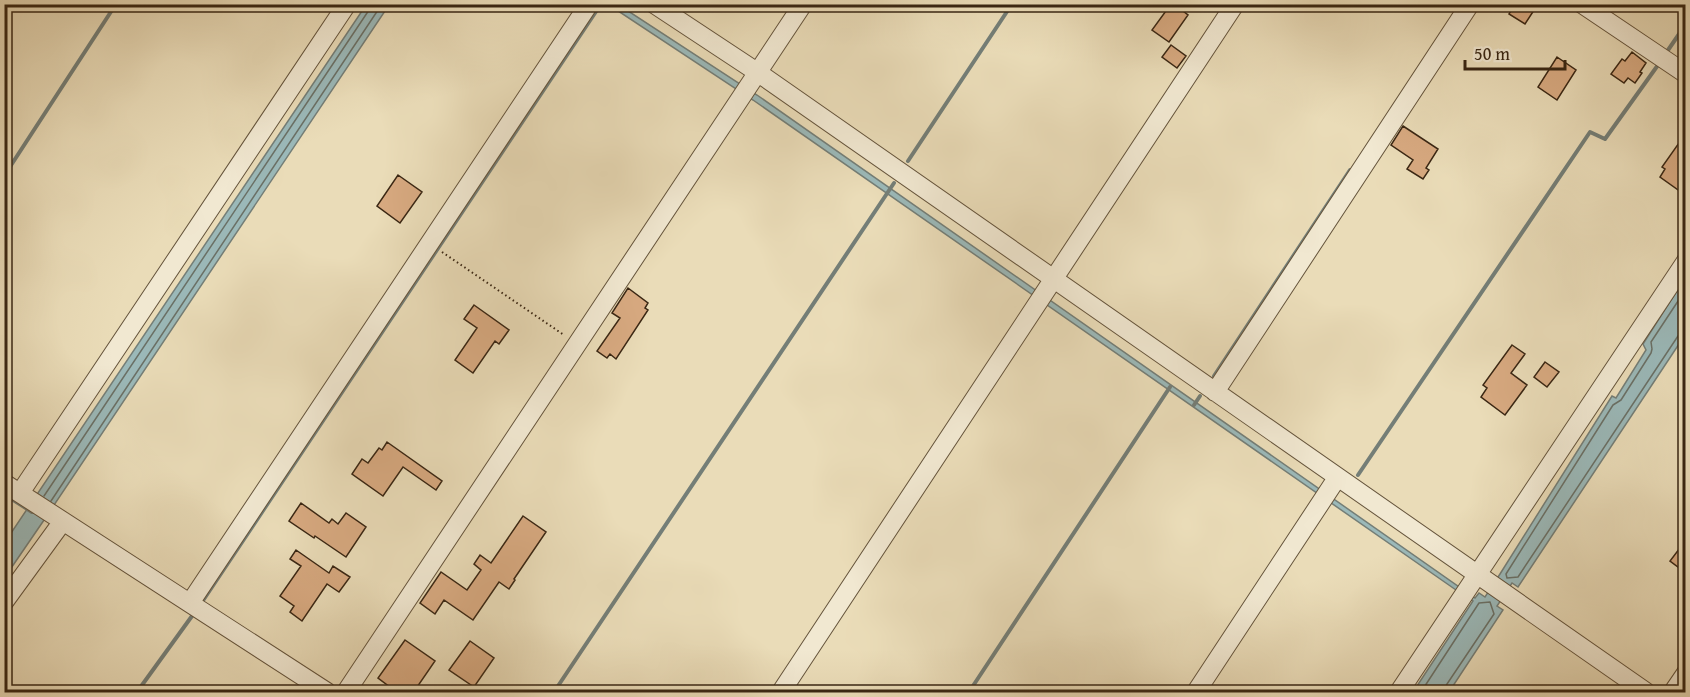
<svg xmlns="http://www.w3.org/2000/svg" width="1690" height="697" font-family="'Gentium Book Plus',serif">
	<rect width="100%" height="100%" fill="#eadcb8"/>
	<filter id="stains"><feTurbulence type="fractalNoise" baseFrequency=".00333" numOctaves="4"/><feColorMatrix values="0 0 0 0 .2 0 0 0 0 .09 0 0 0 0 .02 0 0 0 .5 -.17"/></filter>
	<radialGradient id="worn" r=".72"><stop offset=".6" stop-color="#630" stop-opacity="0"/><stop offset="1" stop-color="#630" stop-opacity=".3"/></radialGradient>
	<path fill="#9bb9b9" stroke="#747e77" stroke-width="1.5" d="M366 5H389L42 523 5 577V542Z
		M609 5H619L757 95 1475 598 1479 593 1485 597 1500 574 1612 396 1616 398 1646 350 1643 344 1685 278V335L1518 587 1512 583 1497 606 1503 610 1449 692H1413L1473 601 1456 590 753 100Z"/>
	<g fill="none" stroke-linecap="round" stroke-linejoin="round">
		<path stroke="#6a7066" stroke-width="1.5" d="M1686 289 1651 342 1652 349 1651 353 1621 400 1613 405 1506 574 1507 578 1518 577 1678 336 1681 333 1686 332
			M44 496 369 10 371 4
			M51 501 382 4
			M1421 692 1479 603 1490 602 1494 614 1445 687 1444 692"/>
		<path stroke="#747e77" stroke-width="4" d="M1666 53 1686 24
			M908 161 1012 4
			M4 176 116 4
			M1214 376 1350 170
			M1194 405 1200 396
			M1358 475 1590 132 1605 139 1658 65
			M4 494 32 512
			M202 602 601 4
			M67 692 70 688 76 692
			M137 692 192 616
			M554 692 894 183
			M969 692 1170 387"/>
	</g>
	<path fill="#d8aa81" stroke="#392613" stroke-width="1.5" d="M1171 4H1174L1188 15 1169 42 1152 30Z
		M1515 4H1538L1525 24 1509 14Z
		M1171 45 1186 56 1177 68 1162 57Z
		M1632 52 1646 63 1640 72 1642 73 1635 83 1628 78 1624 83 1611 74 1622 59 1625 61Z
		M1557 57 1576 70 1557 100 1538 87Z
		M1403 126 1438 149 1426 168 1429 170 1423 179 1407 169 1413 160 1391 145Z
		M1686 133V185L1681 192 1660 177 1665 169 1662 167Z
		M398 175 422 192 400 223 377 206Z
		M628 288 648 303 645 308 648 310 616 359 610 354 607 358 597 351 620 318 612 313Z
		M474 305 509 330 499 344 495 341 473 373 455 360 477 328 464 319Z
		M1512 345 1525 354 1511 373 1527 385 1505 415 1481 397 1487 388 1483 385Z
		M1545 362 1559 372 1547 387 1534 377Z
		M387 442 442 481 436 490 403 467 383 496 352 474 362 459 368 463 379 448 382 450Z
		M301 503 329 523 332 519 338 524 346 513 366 527 346 557 315 536 314 538 289 521Z
		M523 516 546 532 514 579 515 580 509 589 499 582 473 620 444 600 435 614 420 603 441 572 467 590 481 570 474 564 480 555 491 563Z
		M1686 540V573L1670 561Z
		M296 550 329 573 333 566 350 577 339 592 327 584 302 621 290 612 294 606 280 596 301 566 290 559Z
		M405 640 435 661 413 693H398L378 678Z
		M470 641 494 658 474 687 449 670Z"/>
	<g fill="none" stroke-linecap="round" stroke-linejoin="round">
		<g stroke="#65543c" stroke-width="20">
			<path id="minor" d="M654 4 757 72 1646 692
				M1582 4 1686 74
				M1215 392 1470 4
				M4 483 327 692
				M20 493 347 4
				M4 602 63 521
				M190 603 589 4
				M346 692 803 4
				M781 692 1235 4
				M1196 692 1337 478
				M1399 692 1686 261
				M1673 692 1686 673"/>
		</g>
		<path stroke="#392613" stroke-width="2" stroke-dasharray="1.5 3" stroke-linecap="butt" d="M442 252 564 335"/>
		<use href="#minor" stroke="#f1e8d1" stroke-width="18"/>
	</g>
	<rect width="1690" height="697" fill="none" stroke="#eadcb8" stroke-width="24"/>
	<rect x="6" y="6" width="1678" height="685" fill="none" stroke="#392613" stroke-width="3"/>
	<rect x="12" y="12" width="1666" height="673" fill="none" stroke="#392613" stroke-width="1.5"/>
	<path d="M1465 60v9h100v-9" fill="none" stroke="#392613" stroke-width="3"/>
	<text x="1474" y="60" font-size="18" fill="#392613" stroke="#f1e8d1" stroke-width="4.5" paint-order="stroke">50 m</text>
	<rect width="100%" height="100%" filter="url(#stains)"/>
	<rect width="100%" height="100%" fill="url(#worn)"/>
</svg>
